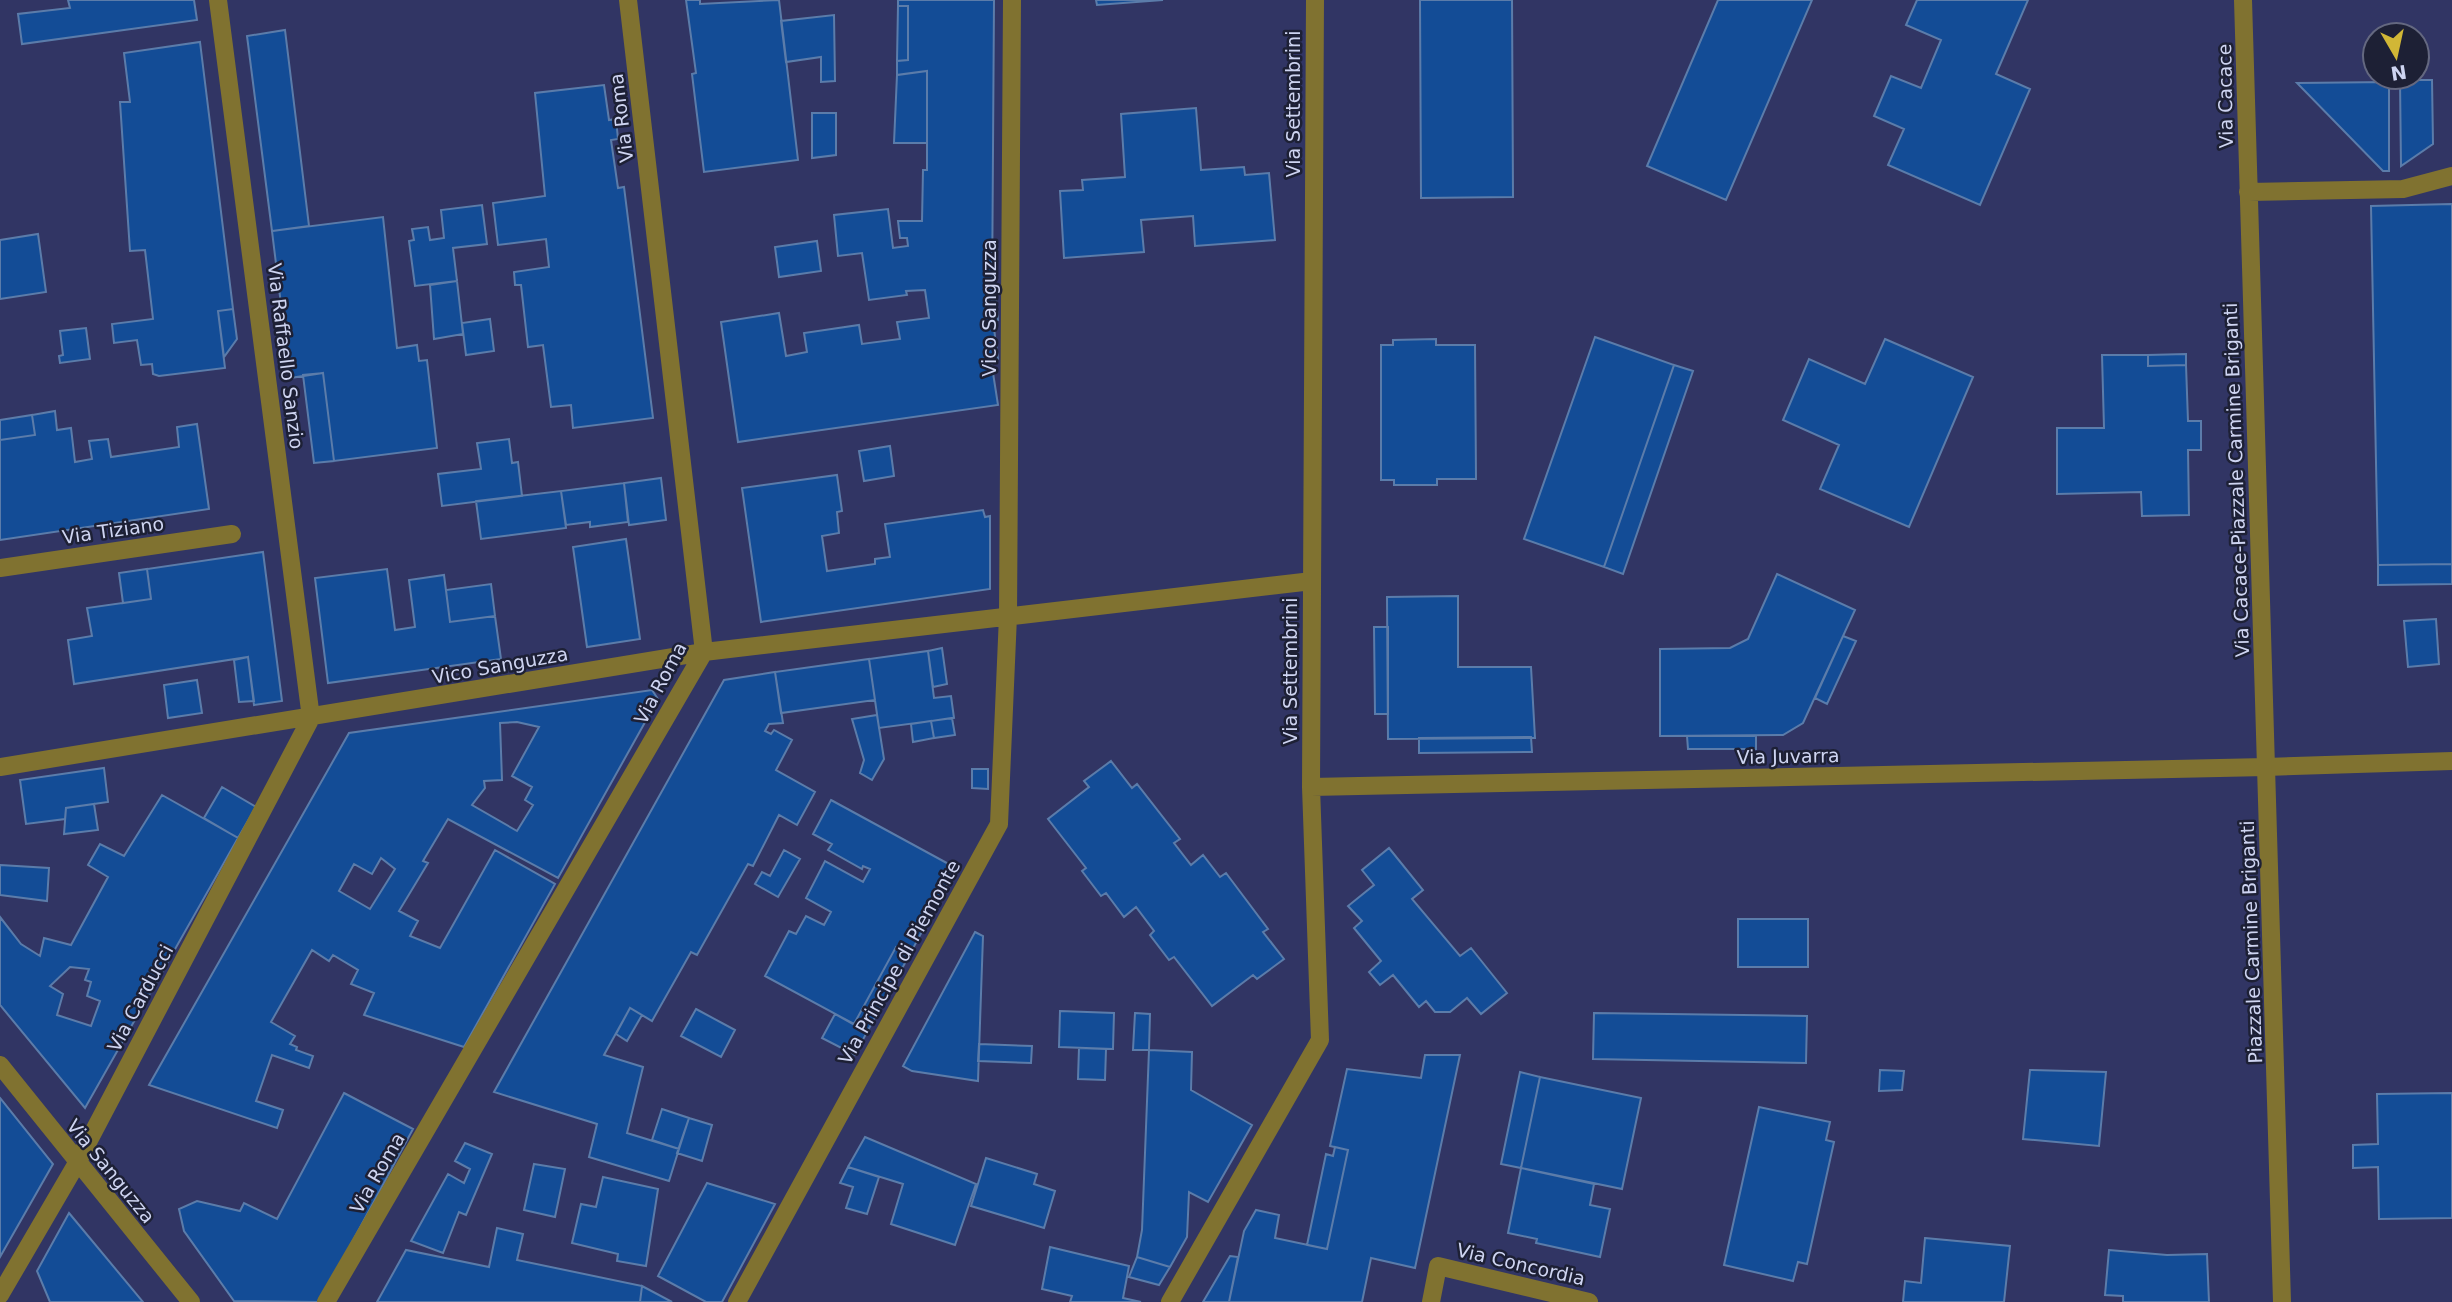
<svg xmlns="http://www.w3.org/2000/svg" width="2452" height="1302" font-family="'DejaVu Sans',sans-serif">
	<rect width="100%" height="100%" fill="#313564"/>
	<path fill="#134c96" stroke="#5b7caa" stroke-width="2" fill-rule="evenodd" d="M68 0H194L197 20 22 44 18 14 70 8Z
		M686 0H700V4L779 0 798 160 704 172 692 74 696 73Z
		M898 0H994L992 300 996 299 998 320 993 321 998 359 991 360 998 405 738 442 721 322 779 313 786 356 807 352 804 333 859 325 862 344 900 339 897 322 929 318 925 290 906 291 907 295 869 300 862 253 838 256 834 215 888 209 893 248 908 246 907 238H900L898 221H922L923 170H927V71L897 75V61L908 60V6H898Z
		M1096 0H1163L1097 5Z
		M1420 0H1512L1513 197 1421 198Z
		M1718 0H1812L1726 200 1647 166Z
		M1917 0H2028L1996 74 2030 89 1980 205 1888 165 1904 129 1874 116 1891 76 1921 88 1941 40 1906 25Z
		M898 6H908V60L897 61Z
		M834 15 835 81 821 82V57L786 62 781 21Z
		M285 30 309 226 272 231 247 36Z
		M200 42 233 309 218 311 225 368 159 376 153 374 152 364 141 365 137 340 114 343 112 324 153 319 145 250 130 251 120 102H130L124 53Z
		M927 71V143H894L897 75Z
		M2400 80H2432L2433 144 2401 166Z
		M2389 82V171H2383L2297 83Z
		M604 85 609 120 616 119 618 139 611 140 618 188 624 187 653 418 573 428 571 405 551 407 543 345 528 347 521 285H515L514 272 549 267 546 239 498 245 493 203 545 196 535 93Z
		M1196 108 1201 170 1244 167 1245 175 1269 173 1275 240 1195 246 1193 216 1141 220 1144 252 1064 258 1060 191 1083 190 1082 180 1125 177 1121 114Z
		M812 113H836V155L812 158Z
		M2452 204V564L2378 565 2371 206Z
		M482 205 487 244 453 248 457 281 415 286 409 241 414 240 412 229 428 227 430 240 444 238 441 210Z
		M383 217 397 348 417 345 419 361 427 360 437 448 334 461 323 373 290 378 272 231Z
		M38 234 46 292 0 299V240Z
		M817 241 821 271 779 277 775 247Z
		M457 281 463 334 434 339 430 285Z
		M233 309 237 339 224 357 218 311Z
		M490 319 494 351 466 355 462 323Z
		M86 328 90 359 60 363 59 356 63 355 60 331Z
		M1595 337 1674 365 1604 567 1524 539Z
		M1436 339V345H1475L1476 479H1437V485H1394V480H1381V345H1393V340Z
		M1885 339 1973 377 1909 527 1820 489 1839 445 1783 420 1809 359 1865 384Z
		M2186 354V365L2148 366V355Z
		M2102 355H2148V366L2186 365 2188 421H2201V450H2188L2189 515 2142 516 2141 492 2057 494V428H2104Z
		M1674 365 1693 371 1623 574 1604 567Z
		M323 373 334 461 314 463 303 375Z
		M55 411 57 430 71 428 75 462 92 459 89 441 108 439 111 457 179 447 177 427 197 424 209 509 0 540V440L35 435 32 415Z
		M32 415 35 435 0 440V420Z
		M509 439 512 463 518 462 522 496 442 506 438 474 481 469 477 443Z
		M890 446 894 476 864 481 859 451Z
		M837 475 842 511 837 512 839 533 822 536 827 571 875 564V559L890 557 885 524 983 510 985 517 990 516V589L761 622 742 488Z
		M661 478 666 520 629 525 624 483Z
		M624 483 628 522 590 527V522L566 525 561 491Z
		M561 491 566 528 481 539 476 501Z
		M626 539 640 639 587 647 573 547Z
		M263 552 282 701 254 705 248 657 74 684 68 640 92 636 87 608 151 599 147 569Z
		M2452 564V584L2378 585V565Z
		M147 569 151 599 123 603 119 573Z
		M387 569 395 630 415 627 409 580 444 575 450 622 495 616 501 659 328 683 315 578Z
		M1777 574 1855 610 1803 723 1783 735 1660 736V649L1730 648 1748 639Z
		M491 584 495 616 450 622 446 590Z
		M1458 596V667H1531L1535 738 1388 739 1387 597Z
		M2436 619 2439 664 2408 667 2404 621Z
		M1374 627H1388V714H1375Z
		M1843 636 1856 641 1827 704 1815 698Z
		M942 648 947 684 933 687 928 651Z
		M928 651 934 698 951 696 954 718 879 728 869 659Z
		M248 657 254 701 239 702 234 660Z
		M869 659 875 700 781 713 775 672Z
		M775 672 783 723 769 724 765 731 771 734 774 730 792 740 776 770 815 792 797 825 779 815 753 866 748 864 697 955 691 952 652 1021 630 1008 604 1055 643 1067 627 1133 679 1149 669 1181 589 1157 597 1124 494 1092 724 680Z
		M197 680 202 713 168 718 164 685Z
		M652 690 658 699 558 878 448 819 423 861 428 863 399 911 418 921 410 936 440 948 495 850 555 884 464 1047 364 1015 374 993 351 984 358 970 333 955 329 961 312 950 271 1022 295 1036 290 1044 297 1047 296 1050 313 1056 309 1068 272 1055 256 1101 283 1110 277 1128 149 1085 349 733ZM517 722 539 727 512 776 532 787 525 800 533 805 517 831 472 805 485 788 484 781 502 780 500 723ZM381 858 395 869 370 909 339 891 354 864 372 874Z
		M877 715 884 759 872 780 860 773 864 760 852 719Z
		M952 718 955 735 934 738 931 721Z
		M931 721 934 738 913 742 911 724Z
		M1687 736H1756V749H1688Z
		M1531 737 1532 752 1419 753V738Z
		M1111 761 1132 788 1137 784 1180 839 1174 843 1191 865 1203 855 1220 877 1226 873 1268 929 1263 932 1284 959 1257 979 1253 975 1212 1006 1174 957 1169 960 1150 935 1154 931 1136 907 1124 917 1106 893 1101 896 1082 871 1086 868 1048 819 1089 787 1084 781Z
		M104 768 108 802 66 808 65 819 26 824 20 780Z
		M972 769H988V789L972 788Z
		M222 787 256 807 238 838 204 818Z
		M162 795 238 838 85 1108 0 1005V917L21 944 40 956 44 938 71 945 108 877 88 865 100 844 124 856ZM70 967 89 969 85 980 91 982 87 996 100 1001 91 1026 57 1015 63 994 50 986Z
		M831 800 956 868 910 954 896 947 854 1024 765 976 789 931 796 934 806 916 824 925 831 912 806 898 825 861 863 882 870 869 863 866 862 869 828 850 832 844 813 834Z
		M94 804 98 830 64 834 66 808Z
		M1389 848 1423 890 1412 899 1460 956 1471 948 1507 993 1481 1014 1467 998 1450 1012H1435L1426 1001 1419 1007 1393 975 1380 985 1369 972 1381 961 1354 928 1362 921 1348 906 1374 885 1362 870Z
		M784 850 800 859 778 897 755 884 762 872 770 876Z
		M0 865 49 868 47 901 0 895Z
		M1738 919H1808V967H1738Z
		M975 932 983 936 978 1081 912 1071 903 1066Z
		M896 947 910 954 867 1032 854 1024Z
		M630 1008 642 1015 627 1041 616 1034Z
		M696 1009 735 1030 721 1057 681 1036Z
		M1060 1011 1114 1013 1113 1049 1059 1047Z
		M1135 1013 1150 1014 1149 1050H1133Z
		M1594 1013 1807 1016 1806 1063 1593 1059Z
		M835 1014 867 1032 855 1055 822 1038Z
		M979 1044 1032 1046 1031 1063 978 1061Z
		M1079 1048 1106 1049 1105 1080 1078 1079Z
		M1149 1050 1192 1052 1191 1090 1252 1125 1208 1202 1189 1192 1187 1237 1170 1267 1137 1257 1142 1230Z
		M1425 1055H1460L1415 1268 1371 1258 1362 1302H1229L1244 1231 1256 1210 1279 1215 1275 1238 1327 1249 1348 1150 1330 1146 1347 1069 1421 1078Z
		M1880 1070 1904 1071 1902 1090 1879 1091Z
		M2030 1070 2106 1072 2099 1146 2023 1139Z
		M1520 1072 1540 1077 1521 1168 1501 1164Z
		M1540 1077 1641 1098 1622 1189 1521 1168Z
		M344 1093 413 1129 320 1302 234 1301 184 1231 179 1209 197 1201 240 1211 244 1203 277 1219Z
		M2452 1093V1218L2379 1219 2378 1167 2353 1168V1145L2378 1144 2377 1094Z
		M0 1098 53 1164 0 1257Z
		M1759 1107 1830 1122 1826 1140 1834 1142 1807 1264 1798 1262 1793 1281 1724 1265Z
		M662 1109 689 1118 679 1149 652 1140Z
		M689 1118 712 1125 702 1161 677 1153Z
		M865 1137 976 1184 955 1245 891 1224 903 1184 848 1167Z
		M465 1143 492 1154 466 1215 459 1212 443 1253 411 1241 448 1174 464 1183 470 1169 455 1161Z
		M1335 1147 1348 1150 1327 1249 1307 1245 1326 1154 1333 1156Z
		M986 1158 1037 1174 1034 1184 1055 1191 1044 1228 971 1206Z
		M534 1164 565 1169 555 1217 524 1210Z
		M848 1167 879 1177 867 1214 846 1208 853 1187 840 1183Z
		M1521 1168 1594 1184 1590 1205 1610 1209 1600 1257 1536 1243 1537 1239 1508 1233Z
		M603 1177 658 1189 646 1266 617 1261 618 1254 572 1243 581 1204 596 1207Z
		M707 1183 775 1204 722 1302H706L658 1276Z
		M69 1213 143 1302H50L37 1271Z
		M497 1228 523 1234 517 1260 642 1286 640 1302H377L406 1250 489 1267Z
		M1925 1238 2010 1246 2004 1302H1903L1905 1281 1921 1283Z
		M1050 1247 1129 1266 1123 1298 1141 1302H1070L1072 1296 1042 1289Z
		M2109 1250 2167 1255 2207 1254 2209 1302H2123V1296L2105 1295Z
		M1230 1256 1238 1257 1229 1302H1203Z
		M1137 1257 1170 1267 1159 1285 1129 1277Z
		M642 1286 672 1302H640Z"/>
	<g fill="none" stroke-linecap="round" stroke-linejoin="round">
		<path stroke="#807230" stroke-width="18" d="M2248 192 2403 189 2452 176
			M0 568 232 534
			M0 767 704 652 1312 581
			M1311 787 2266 767 2243 0
			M0 1065 191 1302
			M0 1295 77 1163 311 718 218 0
			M326 1302 704 652 628 0
			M737 1302 999 824 1008 616 1012 0
			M1170 1302 1320 1040 1311 787 1315 0
			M1431 1302 1438 1266 1589 1302
			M2282 1302 2266 767 2452 761"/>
	</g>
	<g text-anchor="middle" stroke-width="5" stroke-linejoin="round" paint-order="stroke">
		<g font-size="19" fill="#ced4f1" stroke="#1d2035">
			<text transform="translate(2225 96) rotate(-91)" y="7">Via Cacace</text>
			<text transform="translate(1293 104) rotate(-90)" y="7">Via Settembrini</text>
			<text transform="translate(621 118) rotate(-97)" y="7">Via Roma</text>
			<text transform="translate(989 308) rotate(-90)" y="7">Vico Sanguzza</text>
			<text transform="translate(286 356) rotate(83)" y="7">Via Raffaello Sanzio</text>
			<text transform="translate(2236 480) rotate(-92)" y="7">Via Cacace-Piazzale Carmine Briganti</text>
			<text transform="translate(113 530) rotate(-8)" y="7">Via Tiziano</text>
			<text transform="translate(500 665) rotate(-10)" y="7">Vico Sanguzza</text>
			<text transform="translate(1290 671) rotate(-90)" y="7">Via Settembrini</text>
			<text transform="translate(660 683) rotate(-62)" y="7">Via Roma</text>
			<text transform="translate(1788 756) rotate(-1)" y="7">Via Juvarra</text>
			<text transform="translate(2251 942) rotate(-92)" y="7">Piazzale Carmine Briganti</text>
			<text transform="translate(899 962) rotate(-61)" y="7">Via Principe di Piemonte</text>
			<text transform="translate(140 998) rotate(-62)" y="7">Via Carducci</text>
			<text transform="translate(111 1171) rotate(51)" y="7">Via Sanguzza</text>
			<text transform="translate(377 1173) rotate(-60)" y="7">Via Roma</text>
			<text transform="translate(1521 1264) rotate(13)" y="7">Via Concordia</text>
		</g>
	</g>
	<g transform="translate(2396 56) rotate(171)"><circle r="33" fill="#1d2035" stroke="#646880" stroke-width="2"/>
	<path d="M0-5L12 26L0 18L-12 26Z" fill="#d1b736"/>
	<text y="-10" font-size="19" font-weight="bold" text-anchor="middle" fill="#ced4f1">N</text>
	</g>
</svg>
